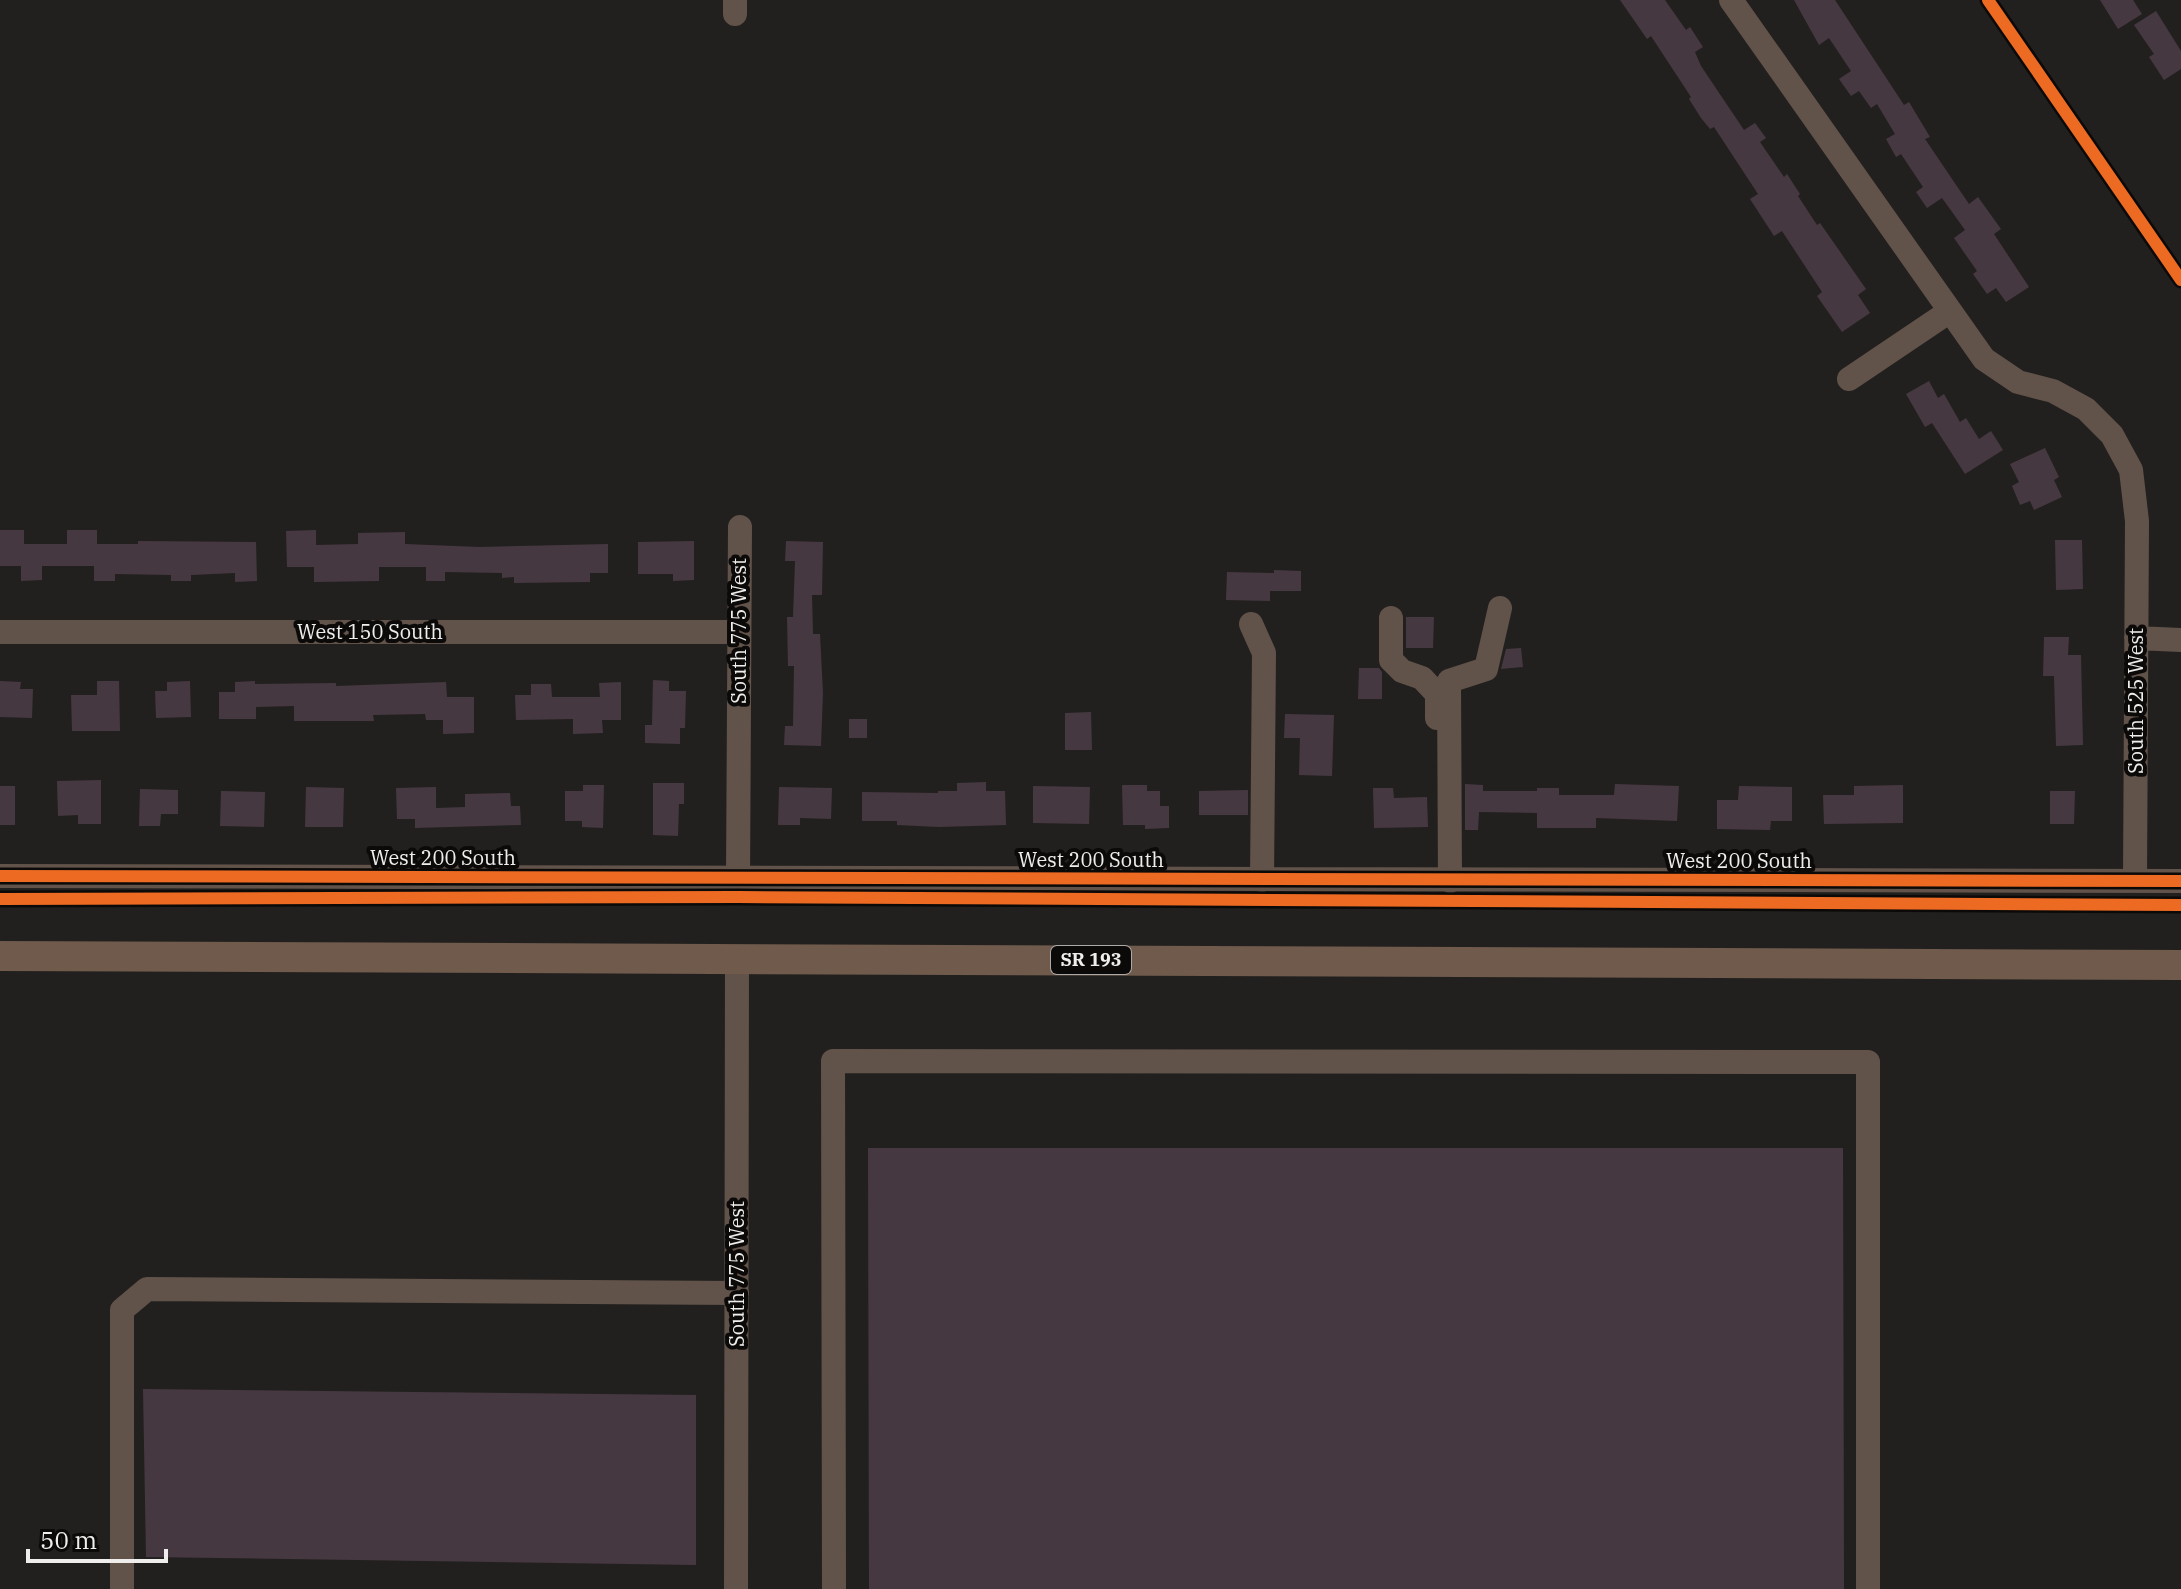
<svg xmlns="http://www.w3.org/2000/svg" width="2181" height="1589" font-family="'IBM Plex Serif',serif">
	<rect width="100%" height="100%" fill="#22201e"/>
	<path fill="#463841" d="M1620 0H1665L1686 30 1690 27 1703 47 1695 52 1701 66 1744 130 1755 123 1766 138 1760 142 1784 177 1787 174 1800 194 1798 196 1817 225 1820 223 1866 289 1858 295 1870 313 1842 332 1817 296 1822 292 1782 231 1774 236 1750 199 1758 194 1714 127 1710 129 1701 118 1689 99 1691 97 1651 36 1647 39Z
		M1794 0H1835L1904 105 1909 102 1930 137 1925 139 1969 204 1978 197 2001 229 1994 234 2029 287 2006 302 1996 288 1987 294 1973 274 1977 271 1954 238 1965 230 1942 198 1927 208 1916 192 1923 187 1901 154 1896 157 1886 139 1895 134 1877 104 1871 108 1859 91 1851 96 1839 79 1851 71 1829 38 1819 45Z
		M2100 0H2133L2142 14 2118 29Z
		M2156 11 2181 51V69L2164 80 2149 57 2154 54 2134 25Z
		M1929 381 1938 398 1944 394 1960 422 1966 418 1979 439 1991 431 2003 450 1965 474 1932 423 1925 427 1906 394Z
		M2045 448 2059 477 2054 480 2062 497 2034 510 2030 501 2020 505 2012 486 2019 482 2010 464Z
		M0 530H24V544H67V530H97V544H138V541L256 542 257 581 235 582V573L191 575V581H171V575L115 574V581H94V566H42V580L21 581V566H0Z
		M316 530V545L358 544V533L405 532V544L479 547 608 544V573H590V582L514 583V577L502 578V573L445 572V581H426V567H379V581L314 582V567H287L286 531Z
		M2055 540H2082L2083 589 2056 590Z
		M694 541V580L673 581V574H638V542Z
		M786 541 823 542 822 595H812L813 634H820L823 693 821 746 784 745 785 726H793L794 666H788L787 617H793L795 561H785Z
		M1274 570 1301 571V591H1270V601L1226 600 1227 572 1274 573Z
		M1406 617H1434L1433 648H1406Z
		M2044 637H2069L2068 655H2081L2083 745 2056 746 2054 676H2043Z
		M1521 648 1523 667 1501 669 1506 649Z
		M1359 668H1379L1382 672V699H1358Z
		M653 680 669 681V691H686L685 728H680V744L645 743V725H652Z
		M0 681 21 682 20 689H33L32 718 0 717Z
		M97 681H119L120 731H72L71 695H97Z
		M190 681 191 717 156 718 155 691H167V682Z
		M255 681V684L336 683V686L446 682 447 697H474V733L443 734V720H426L425 714 373 715 374 721H294V706L256 707V719H219V692H235V682Z
		M621 682V720H602L603 733 573 734V719L516 720 515 695H531V684H551L552 697H600L599 683Z
		M1091 712 1092 750H1065V713Z
		M1285 714 1334 715 1332 776 1299 775 1300 738H1284Z
		M849 719H867V738H849Z
		M101 780V824H78V815L58 816 57 781Z
		M986 782V791H1005L1006 825 939 827 897 825V821H862V792L938 793V791H957V783Z
		M653 783H684V804H679L678 836 653 835Z
		M1465 784 1483 785V791H1537V788H1559V795H1614L1615 784 1679 786 1677 821 1596 818V828H1537V813L1479 812 1478 830H1465Z
		M583 785H604L603 828 582 827V821H565V791H583Z
		M1122 785H1147V791H1160V806H1169V828L1145 829V825H1123Z
		M1903 785V823L1824 824 1823 795H1854V786Z
		M0 786H15V825H0Z
		M1033 786 1090 787 1089 824 1033 823Z
		M1739 786 1792 787V821H1771L1770 830 1717 829V800H1738Z
		M306 787 344 788 343 827H305Z
		M436 787V808L465 807V794L510 793 511 806H520L521 825 415 828V819H397L396 788Z
		M779 787 832 788 831 819 800 818V825H778Z
		M1373 788H1393L1394 798 1427 797 1428 827 1374 828Z
		M140 789 178 790V814H161L160 826H139Z
		M1248 790V815H1199V791Z
		M221 791 265 792 264 827 220 826Z
		M2050 791H2075L2074 824H2050Z
		M868 1148H1843L1844 1589H869Z
		M143 1389 696 1395V1565L146 1557Z"/>
	<g fill="none" stroke-linecap="round" stroke-linejoin="round">
		<path stroke="#62534a" stroke-width="24" d="M1731 0 1984 359 2018 382 2053 391 2086 409 2112 435 2131 470 2137 521 2135 881
			M735 14V0
			M1849 379 1950 311
			M1391 618V660L1402 671 1422 678 1437 694V718
			M1251 624 1264 653 1262 880
			M0 632H739
			M2136 638 2181 640
			M0 876 2181 881
			M738 880 740 527
			M1450 881 1449 681 1486 669 1500 608
			M122 1589V1310L147 1289 737 1293
			M736 1589 737 959
			M834 1589 833 1061 1868 1062V1589"/>
		<path stroke="#6f5a4c" stroke-width="30" d="M0 956 2181 965"/>
		<g stroke="#0b0a09" stroke-width="17">
			<path id="cycleway" d="M1988 0 2181 280
				M0 876 2181 881
				M0 899 738 897 2181 905"/>
		</g>
		<use href="#cycleway" stroke="#ed6a23" stroke-width="12"/>
	</g>
	<g text-anchor="middle" stroke-width="8" stroke-linejoin="round" paint-order="stroke">
		<rect fill="#0b0a09" stroke="#abaaa8" stroke-width="2" x="1051" y="946" width="80" height="28" rx="6"/>
		<g font-size="18" font-weight="bold" fill="#f0eeec">
			<text x="1091" y="966">SR 193</text>
		</g>
		<g font-size="20" fill="#f0eeec" stroke="#0b0a09">
			<text transform="translate(739 631) rotate(-90)" y="7">South 775 West</text>
			<text x="370" y="639">West 150 South</text>
			<text transform="translate(2136 701) rotate(-90)" y="7">South 525 West</text>
			<text x="443" y="865">West 200 South</text>
			<text x="1091" y="867">West 200 South</text>
			<text x="1739" y="868">West 200 South</text>
			<text transform="translate(737 1274) rotate(-90)" y="7">South 775 West</text>
		</g>
	</g>
	<path d="M28 1549v12h138v-12" fill="none" stroke="#f0eeec" stroke-width="4"/>
	<text x="40" y="1549" font-size="24" fill="#f0eeec" stroke="#0b0a09" stroke-width="6" paint-order="stroke">50 m</text>
</svg>
